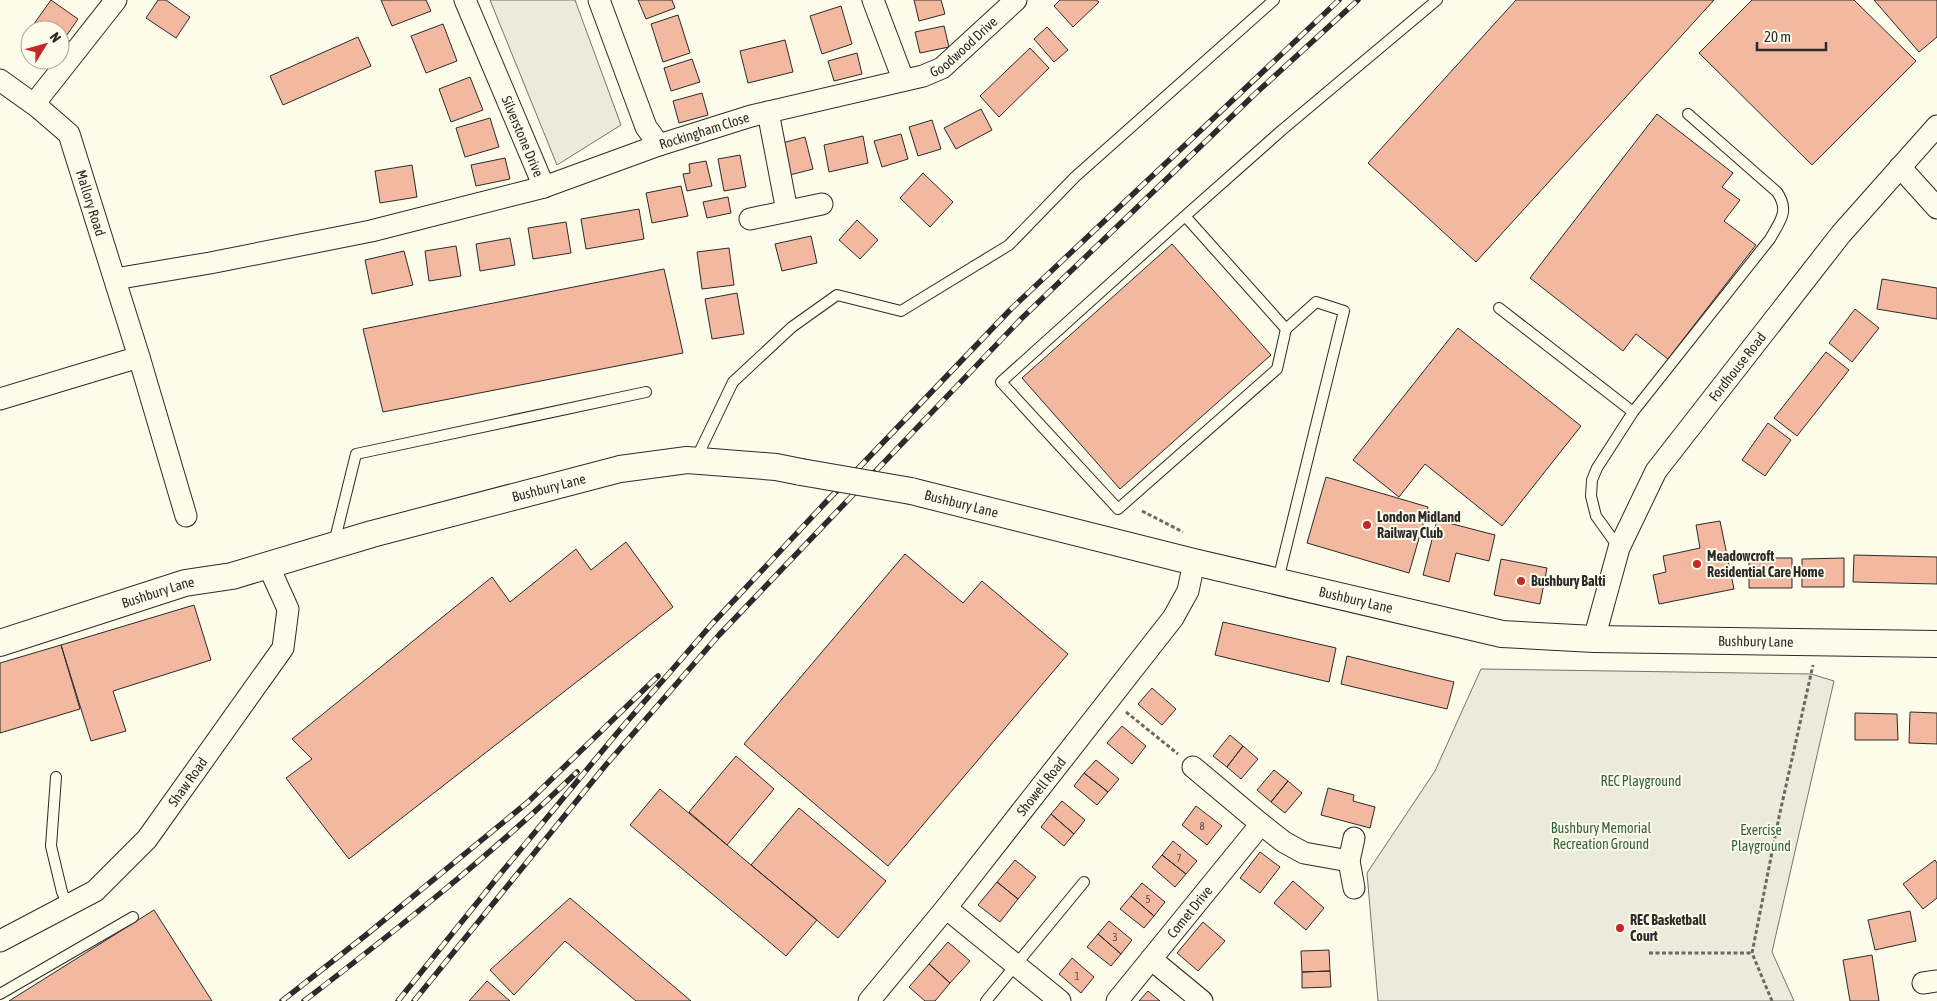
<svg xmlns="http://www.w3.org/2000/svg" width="1937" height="1001" font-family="'Asap Condensed',sans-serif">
	<rect width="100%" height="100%" fill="#fdfbea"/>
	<path fill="#ecebdb" stroke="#74746e" d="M490 0H575L621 125 557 165Z
		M1481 669 1811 674 1834 681 1772 952 1794 1001H1378L1367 873 1435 771Z"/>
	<path fill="#f2b8a0" stroke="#2b2b2b" d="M51 0 78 19 60 45V30H35L31 28Z
		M158 0H166L190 17 176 38 146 18Z
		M381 0H426L431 11 392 26Z
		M638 0H672L675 8 646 19Z
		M914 0H941L945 14 919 21Z
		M1060 0H1096L1099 2 1073 27 1054 6Z
		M1516 0H1714L1476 262 1368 163Z
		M1752 0H1854L1916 61 1812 165 1699 53Z
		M1874 0H1937V37L1919 52Z
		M841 6 852 44 822 54 810 16Z
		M678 15 690 53 663 62 651 24Z
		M443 24 457 61 426 73 411 36Z
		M944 26 949 47 920 53 915 32Z
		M1047 27 1068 50 1054 62 1034 39Z
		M358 37 371 66 283 105 270 76Z
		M785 40 793 72 748 83 740 51Z
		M1030 48 1049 68 999 117 980 96Z
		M857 53 862 74 834 81 828 61Z
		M692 59 700 82 671 91 664 68Z
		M470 77 483 110 451 122 439 89Z
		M702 93 708 115 679 123 673 101Z
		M981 109 992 130 956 149 944 128Z
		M1657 114 1733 173 1722 187 1740 200 1724 221 1756 245 1668 359 1636 334 1623 351 1530 278Z
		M490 118 499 147 465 157 456 128Z
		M932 120 941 149 918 156 909 127Z
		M901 134 908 159 882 167 874 141Z
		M863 136 868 163 829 172 824 145Z
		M805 137 813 169 790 175 782 143Z
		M740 155 746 187 724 191 718 159Z
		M505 158 510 179 476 186 471 165Z
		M706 161 712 186 687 191 683 174 690 173 689 164Z
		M412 165 417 197 380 203 375 171Z
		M923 173 953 202 930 227 900 198Z
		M681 186 688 216 652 223 646 193Z
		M728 197 731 213 707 218 703 202Z
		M639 209 644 239 586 249 581 219Z
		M857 220 878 240 860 259 839 240Z
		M566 222 571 253 533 259 528 228Z
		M811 236 817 263 782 271 775 244Z
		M510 238 515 265 480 271 476 244Z
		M1172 244 1271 355 1120 489 1022 378Z
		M456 246 461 276 429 281 425 251Z
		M729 248 734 285 702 289 697 252Z
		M404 251 413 285 372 294 365 260Z
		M664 269 683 353 383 412 363 329Z
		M1882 279 1937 288V319L1877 309Z
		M737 293 744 334 712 339 705 299Z
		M1855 309 1879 328 1852 362 1829 343Z
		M1458 328 1581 426 1502 526 1425 464 1399 497 1353 460Z
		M1826 352 1849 370 1797 436 1774 418Z
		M1768 423 1791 440 1765 476 1742 460Z
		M1326 477 1428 507 1409 573 1307 543Z
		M1437 520 1495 535 1489 561 1456 553 1449 582 1423 575Z
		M1720 521 1734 589 1659 604 1653 575 1666 572 1663 556 1700 548 1696 525Z
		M626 542 673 607 349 859 286 778 312 759 292 739 492 577 510 602 576 549 591 570Z
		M905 554 963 603 982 581 1068 654 888 866 744 744Z
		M1854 555 1937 557V584L1853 582Z
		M1749 558H1792V588H1749Z
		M1844 558V587H1802V559Z
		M1501 559 1547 568 1540 604 1494 595Z
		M194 605 211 660 113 691 126 731 91 741 61 645Z
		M1223 622 1336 648 1329 682 1215 655Z
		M61 645 80 709 0 733V663Z
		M1347 656 1454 682 1447 709 1341 684Z
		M1152 688 1176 709 1162 725 1138 704Z
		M1910 712 1937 713V744L1909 743Z
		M1855 713 1897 714 1898 740H1855Z
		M1122 726 1146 746 1132 764 1107 743Z
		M1230 735 1243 746 1227 767 1213 756Z
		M1243 746 1258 759 1241 779 1227 767Z
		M736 756 774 789 727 845 689 812Z
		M1096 760 1119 779 1108 792 1084 773Z
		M1274 770 1288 781 1271 802 1257 790Z
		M1084 773 1108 792 1097 805 1074 786Z
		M1288 781 1302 793 1285 813 1271 802Z
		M1328 788 1354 795 1353 801 1375 807 1370 828 1321 815Z
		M660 789 817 920 786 956 630 825Z
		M1062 801 1085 820 1074 834 1051 814Z
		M1196 806 1222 826 1207 845 1182 825Z
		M799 808 886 881 838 938 751 865Z
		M1051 814 1074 834 1064 846 1041 827Z
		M1173 841 1197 861 1186 874 1162 855Z
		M1260 852 1280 867 1260 893 1240 878Z
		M1162 855 1186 874 1175 887 1152 867Z
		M1015 860 1036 877 1018 899 997 882Z
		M1935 860 1937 863V898L1923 909 1903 884Z
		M1293 881 1324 908 1306 930 1274 903Z
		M997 882 1018 899 1000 922 978 905Z
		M1142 883 1165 902 1154 916 1131 896Z
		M1131 896 1154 916 1144 928 1120 909Z
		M570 898 691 1001H636L565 941 514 995 490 970Z
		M154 910 212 1001H9Z
		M1910 911 1916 941 1875 950 1868 920Z
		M1109 921 1132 940 1121 954 1098 934Z
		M1203 922 1225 941 1198 971 1177 953Z
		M1098 934 1121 954 1111 966 1087 947Z
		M948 942 970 961 950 983 929 964Z
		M1329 950 1330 971 1302 972 1301 951Z
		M1872 955 1879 1001H1850L1843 960Z
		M1072 958 1094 977 1081 993 1059 974Z
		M929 964 950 983 935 1001H925L909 987Z
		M1330 971 1331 987 1302 988V972Z
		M487 981 510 1001H469Z
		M1148 991 1160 1001H1139Z"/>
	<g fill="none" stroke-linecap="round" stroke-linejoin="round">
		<g stroke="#2b2b2b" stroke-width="12">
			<path id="service" d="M1185 216 1282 130 1437 0
				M1499 308 1633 412
				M696 459 733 382 792 327 837 295 901 311 1009 245 1075 177 1274 0
				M334 543 356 454 646 392
				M1619 548 1596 516 1591 496 1592 480 1597 468 1633 412 1770 239C1780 221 1790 211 1777 192L1688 114
				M1278 580 1344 311 1316 302 1286 329 1185 216 1001 382 1118 509 1277 369 1286 329
				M56 777 51 846 62 892 68 905
				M0 994 133 917
				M986 1001 1084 882"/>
		</g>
		<g stroke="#2b2b2b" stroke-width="23">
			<g id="minor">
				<path id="s1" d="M465 0 544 187 659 145"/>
				<path id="s2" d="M599 0 646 127 659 145 751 116 923 76 942 68 1016 0"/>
				<path d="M873 0 903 79"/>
				<path id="s3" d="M0 80 39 108 69 134 139 357 0 399"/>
				<path d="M39 108 38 99 116 0"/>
				<path d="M768 112 787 211"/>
				<path d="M1900 167 1937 208"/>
				<path d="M750 219 822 204"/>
				<path d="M115 279 210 263 371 231 544 187"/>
				<path d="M139 357 186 516"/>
				<path id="s4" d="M1594 639 1619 548 1656 471 1841 234 1937 126"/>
				<path d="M1261 824 1284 842 1304 853 1349 861"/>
				<path d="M1354 888 1349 861 1354 838"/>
				<path d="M946 908 1060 1001"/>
				<path id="s5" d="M0 941 95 891 147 839 283 648 288 609 268 565"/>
				<path d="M1151 959 1202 1001"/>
				<path d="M1923 983 1937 981"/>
				<path id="s6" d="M869 1001 946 908 1173 618 1188 591 1194 562"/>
				<path id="s7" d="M1117 1001 1261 824 1193 767"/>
			</g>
		</g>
		<g stroke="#2b2b2b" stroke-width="28">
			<g id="tertiary">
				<path id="s8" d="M911 491 1194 562 1502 634 1594 639 1937 644"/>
				<path id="s9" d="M0 643 185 583 232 576 372 534 620 469 687 460 776 467 801 472"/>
			</g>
		</g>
		<path stroke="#6a6964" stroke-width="3" stroke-dasharray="4 2.5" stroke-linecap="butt" d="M1142 511 1183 532
			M1126 712 1178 754
			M1649 953H1752
			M1772 1001 1752 953 1779 817 1813 665"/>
		<use href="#service" stroke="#fdfbea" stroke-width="10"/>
		<use href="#minor" stroke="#fdfbea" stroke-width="21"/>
		<use href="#tertiary" stroke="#fdfbea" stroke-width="26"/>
		<g stroke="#2b2b2b" stroke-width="5.5">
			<path id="rail" d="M282 1001 366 935 528 802 658 676
				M304 1001C398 929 492 854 577 772
				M398 1001 497 878 618 732 711 625 826 502 1011 309 1339 0
				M414 1001 605 766 719 635 1021 319 1256 93 1358 0"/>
		</g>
		<use href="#rail" stroke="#fdfbea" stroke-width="4" stroke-dasharray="11" stroke-linecap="butt"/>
		<g stroke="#2b2b2b" stroke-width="28" stroke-linecap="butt">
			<path id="tertiary-bridge" d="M801 472 911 491"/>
		</g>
		<use href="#tertiary-bridge" stroke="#fdfbea" stroke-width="26"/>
	</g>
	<g fill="#c62828" stroke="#fdfbea" stroke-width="2">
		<circle cx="1367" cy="525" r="5"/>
		<circle cx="1697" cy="564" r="5"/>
		<circle cx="1521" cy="581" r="5"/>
		<circle cx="1620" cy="928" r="5"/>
	</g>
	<g text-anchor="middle" stroke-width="4" stroke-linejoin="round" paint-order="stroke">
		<g font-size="11" fill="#5d4e48">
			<text x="1202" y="830">8</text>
			<text x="1179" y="862">7</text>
			<text x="1148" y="903">5</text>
			<text x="1115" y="941">3</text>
			<text x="1077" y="980">1</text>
		</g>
		<g font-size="14" fill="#2b2b2b" stroke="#fdfbea">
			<text dy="5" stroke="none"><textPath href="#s2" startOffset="481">Goodwood Drive</textPath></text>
			<text dy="5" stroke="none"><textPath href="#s2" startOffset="205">Rockingham Close</textPath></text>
			<text dy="5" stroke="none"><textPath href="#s1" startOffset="148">Silverstone Drive</textPath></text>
			<text dy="5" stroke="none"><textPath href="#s3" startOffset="160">Mallory Road</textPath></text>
			<text dy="5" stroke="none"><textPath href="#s4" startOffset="312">Fordhouse Road</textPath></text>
			<text dy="5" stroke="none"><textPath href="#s9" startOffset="571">Bushbury Lane</textPath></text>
			<text dy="5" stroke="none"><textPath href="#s8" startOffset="52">Bushbury Lane</textPath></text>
			<text dy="5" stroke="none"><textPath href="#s9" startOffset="166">Bushbury Lane</textPath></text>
			<text dy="5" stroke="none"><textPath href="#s8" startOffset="458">Bushbury Lane</textPath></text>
			<text dy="5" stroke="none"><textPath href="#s8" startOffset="862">Bushbury Lane</textPath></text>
			<text dy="5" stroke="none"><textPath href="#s5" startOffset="251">Shaw Road</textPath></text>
			<text dy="5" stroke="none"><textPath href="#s6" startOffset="275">Showell Road</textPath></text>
			<text dy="5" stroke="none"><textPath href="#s7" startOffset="115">Comet Drive</textPath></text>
		</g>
		<g font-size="14" font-weight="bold" fill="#2b2b2b" stroke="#fdfbea" text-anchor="start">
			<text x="1377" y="522">London Midland<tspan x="1377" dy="16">Railway Club</tspan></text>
			<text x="1707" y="561">Meadowcroft<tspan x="1707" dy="16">Residential Care Home</tspan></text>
			<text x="1531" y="586">Bushbury Balti</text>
			<text x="1630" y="925">REC Basketball<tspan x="1630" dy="16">Court</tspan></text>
		</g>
		<g font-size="14" fill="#34623c" stroke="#fdfbea">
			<text x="1641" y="786">REC Playground</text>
			<text x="1601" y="833">Bushbury Memorial<tspan x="1601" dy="16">Recreation Ground</tspan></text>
			<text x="1761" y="835">Exercise<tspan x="1761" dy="16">Playground</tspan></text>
		</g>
	</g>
	<g transform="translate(45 45) rotate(53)"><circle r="24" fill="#fdfbea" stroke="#a9a89e"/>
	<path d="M0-4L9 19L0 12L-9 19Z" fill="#c62828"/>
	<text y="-8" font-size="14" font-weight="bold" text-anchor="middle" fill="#2b2b2b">N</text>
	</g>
	<path d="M1757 42v8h69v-8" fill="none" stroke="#2b2b2b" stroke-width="2.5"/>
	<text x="1764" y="42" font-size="15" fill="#2b2b2b" stroke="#fdfbea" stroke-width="4" paint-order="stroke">20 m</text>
</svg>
